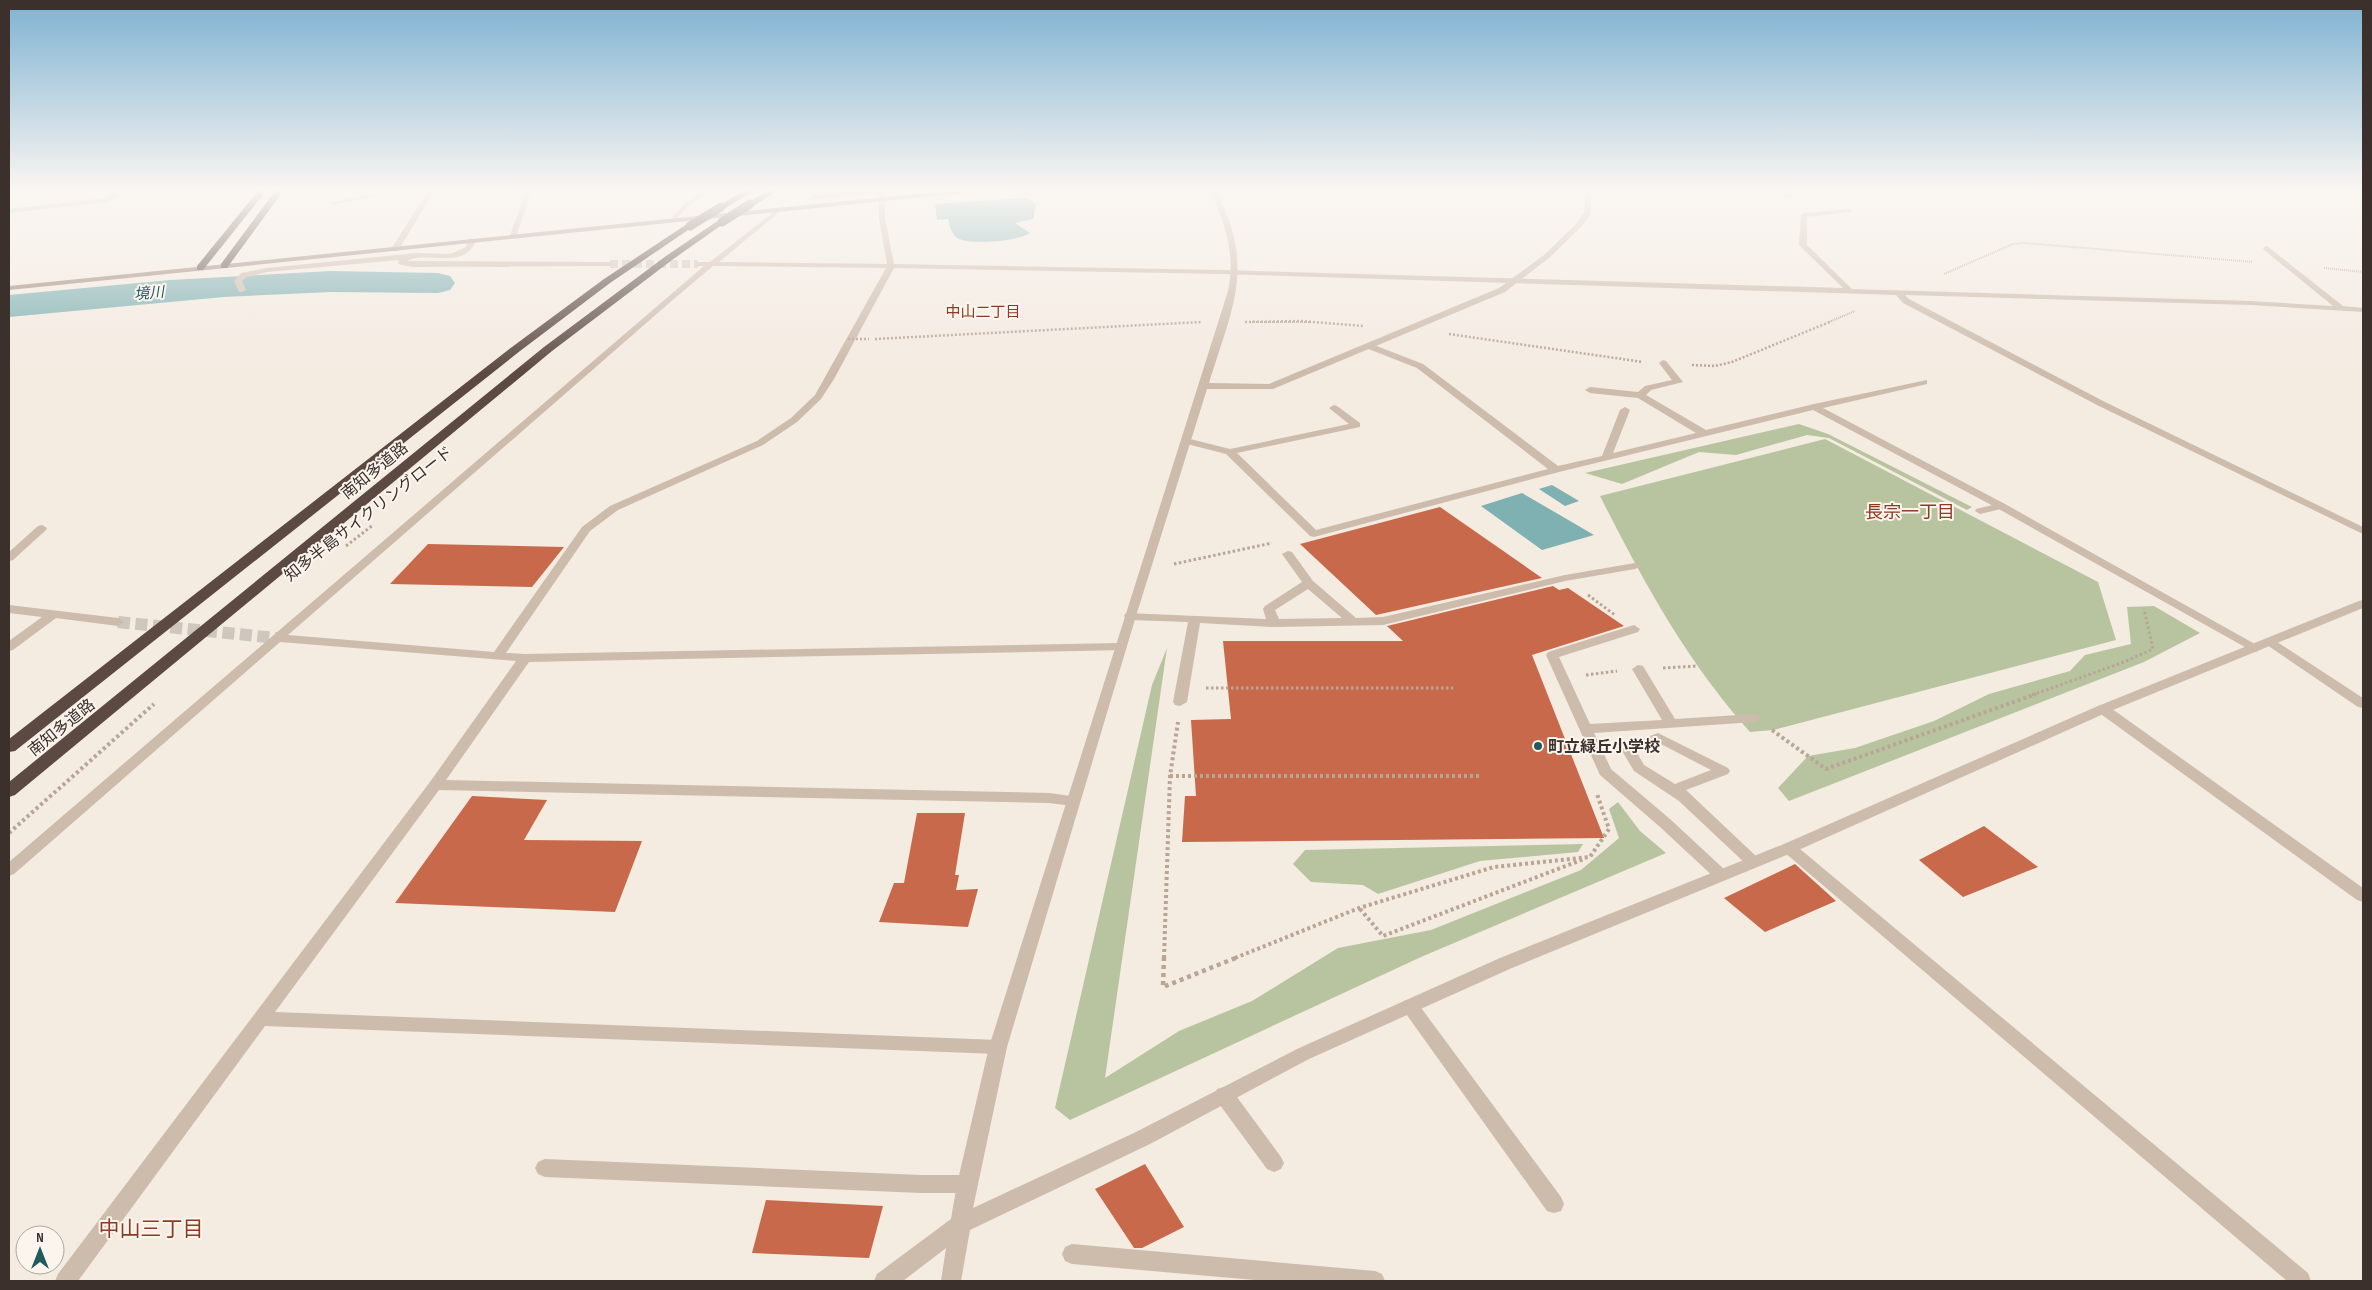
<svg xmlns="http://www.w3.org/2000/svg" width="2372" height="1290" font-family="'Sofia Sans Condensed','Noto Sans JP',sans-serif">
	<rect width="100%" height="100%" fill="#f4ebe1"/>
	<path fill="#b8c4a0" d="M819 191H881L882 193 807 200Z
		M1799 424 1828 434 1972 507 1967 510 1829 438 1807 435 1736 455 1699 452 1622 484 1585 473Z
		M1825 439 2098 582 2116 640 1773 730 1750 732C1687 662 1642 579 1600 496Z
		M2154 606 2200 633 2144 662 1789 801 1778 788 1808 756 1855 748 1934 721 1989 694 2070 671 2085 655 2131 644 2127 607Z
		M1167 648 1105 1078 1179 1031 1252 1001 1338 948 1431 930 1581 870 1619 838 1609 809 1618 802 1640 831 1666 853 1421 957 1070 1120 1055 1108 1152 685Z
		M1583 844 1578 852 1480 861 1378 894 1363 885 1311 882 1293 864 1305 850Z"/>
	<path fill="#7fb0b2" d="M1027 198 1036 204 1033 219 1015 223 1030 233C1019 241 967 246 956 237 951 233 950 225 948 219L937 220 935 204Z
		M1552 485 1579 501 1565 506 1539 489Z
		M1522 493 1594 535 1542 550 1481 506Z"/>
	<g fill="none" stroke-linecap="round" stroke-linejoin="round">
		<path fill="#7fb0b2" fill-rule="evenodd" d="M331 271 438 273 450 276 455 283 450 290 438 293 331 292 224 297 9 317V295L170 280Z"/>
	</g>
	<path fill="#c8694b" d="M1440 507 1542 578 1376 615 1300 544Z
		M428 544 564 547 532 587 390 584Z
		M1553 586 1559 590 1568 588 1624 626 1532 655 1604 838 1182 842 1185 796H1196L1191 720 1231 719 1223 641H1403L1387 626Z
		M472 796 547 800 524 840 642 841 615 912 395 903Z
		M917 813H965L955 875H959L956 890 978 889 968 927 879 922 894 883H904Z
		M1984 826 2038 867 1963 897 1919 860Z
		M1795 864 1836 901 1765 932 1724 898Z
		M1145 1164 1184 1227 1142 1248H1134L1095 1189Z
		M766 1200 883 1206 869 1258 752 1253Z"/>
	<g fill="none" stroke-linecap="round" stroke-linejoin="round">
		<path stroke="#cfc6bd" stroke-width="8" stroke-dasharray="8 4" stroke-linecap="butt" d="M610 264H698"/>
		<path stroke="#cfc6bd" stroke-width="12" stroke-dasharray="12 5.5" stroke-linecap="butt" d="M118 622 276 638"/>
		<path stroke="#b9a596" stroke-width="2" stroke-dasharray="1 1" stroke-linecap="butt" d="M2324 268 2363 272
			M1944 274 2013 244 2025 243 2253 262
			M1250 322H1312
			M1829 322 1855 311"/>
		<path stroke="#b9a596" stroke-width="2.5" stroke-dasharray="2 2" stroke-linecap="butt" d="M1245 322 1301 321 1363 326
			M1449 334 1643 362
			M875 339 1201 322
			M1692 365 1715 366 1732 362 1832 321"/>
		<path stroke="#b9a596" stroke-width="3" stroke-dasharray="2.5 2.5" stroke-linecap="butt" d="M346 546 373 525
			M1174 564 1272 543
			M1588 595 1615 615
			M1663 668 1697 666
			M1586 675 1617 671
			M1206 688H1453
			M2032 695 2124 662 2153 649 2144 609"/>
		<path stroke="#b9a596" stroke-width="4" stroke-dasharray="3 3" stroke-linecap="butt" d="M1772 730 1826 769 2036 694
			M1170 776H1480
			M9 833 154 704
			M1360 909 1383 936 1584 859
			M1164 958 1170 776 1178 722
			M1235 958 1359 908 1494 867 1590 857 1609 829 1597 794"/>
		<path stroke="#b9a596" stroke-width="4.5" stroke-dasharray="4 4" stroke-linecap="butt" d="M1164 957 1163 987 1238 957"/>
		<path fill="#cdbbac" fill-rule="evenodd" d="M2001 503 2005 504V508L1980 514 1975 511 1976 509Z
			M1288 551 1292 552 1313 581 1356 618 1383 617 1565 575 1635 563 1641 566 1635 569 1565 581 1383 625 1274 627 1200 623 1187 702 1180 706 1175 705 1173 702 1188 622 1130 620 1126 619 1124 616 1126 613 1266 619 1263 609 1265 606 1302 582 1282 554ZM1308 589 1342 618 1279 619 1275 610Z
			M1634 625 1640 629 1638 632 1559 657 1590 724 1662 720 1632 669 1638 665 1643 666 1675 719 1755 714 1762 718 1755 722 1594 733 1611 769 1670 819 1726 871 1729 875 1726 879 1721 881 1716 879 1660 827 1600 775 1546 655 1548 652Z
			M1658 733 1728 768 1730 771 1728 774 1686 790 1758 858 1761 862 1758 866 1753 868 1748 866 1679 801 1634 771 1621 749 1623 746ZM1657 742 1711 770 1675 784 1644 765 1636 751Z
			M1224 1087 1231 1089 1281 1157 1284 1163 1281 1169 1274 1172 1267 1169 1217 1101 1215 1095 1217 1089Z"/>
		<path fill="#cdbbac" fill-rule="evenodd" d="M118 191H125L108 202 9 213V209L106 198Z
			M386 191H399L332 205 329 203Z
			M428 191H434L398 251H392L391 249Z
			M526 191H532L516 236 509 238Z
			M703 191H710L688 206 676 220H672V218L684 204Z
			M878 191H884L885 218 894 264 1222 270 1843 288 1799 245 1801 215 1804 213 1849 209 1851 210V212L1807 217V245L1852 289 2250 301 2333 306 2264 250 2263 248 2267 246 2343 306 2363 308V312L2250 305 1905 295 1909 299 2105 402 2363 527V534L2099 406 1903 303 1896 295 1222 274 894 268 834 379 821 399 797 422 763 445 618 510 590 531 506 653 525 654 1121 643 1125 644 1127 647 1125 650 529 662 446 780 1049 793 1078 797 1080 801 1078 805 1073 806 1049 803 439 790 275 1012 998 1040 1004 1042 1007 1047 1004 1052 998 1054 265 1026 78 1281H55L58 1274 430 782 516 661 280 642 14 874 9 876V862L704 266H695V262H710L780 207 782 208V210L719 262 887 264 879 218ZM713 266 886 268 815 395 791 418 757 441 610 506 582 527 494 652 288 635 675 298Z
			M1775 191H1783L1794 197 1789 198Z
			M469 238 476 240C464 272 428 249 407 261L610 262 614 264 610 266 412 267 398 264 399 260 267 272 247 277 242 281 246 290 242 292H239L234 281 241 273 267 268 416 253 450 254 466 247Z
			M1369 343 1423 364 1558 466 1602 456 1620 410 1625 407 1630 410 1613 453 1696 433 1638 398 1590 393 1585 390 1590 387 1638 392 1645 386 1672 380 1659 363 1663 360 1666 361 1683 382 1651 390 1646 395 1706 430 1814 404 1927 380V384L1823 408 2005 504 2262 648 2256 652 2252 651 1997 508 1813 410 1559 472 1314 537 1310 536 1226 454 1183 443 1181 441 1186 438 1230 449 1349 424 1329 408 1334 405 1337 406 1360 423V427L1237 453 1316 530 1548 469 1417 368 1366 348V344Z
			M42 525 47 528 46 530 13 560 9 561V552L38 526Z
			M9 605 118 618 124 622 118 626 56 618 13 650 9 651V641L42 617 9 613Z
			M2271 638 2363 698V708L2358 707 2267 645 2265 642Z
			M2103 705 2108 706 2363 888V902L2357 900 2098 712 2096 709 2098 706Z
			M1789 843 1794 844 2308 1273 2311 1281H2287L1784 852 1781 848 1784 844Z
			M1410 999 1416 1001 1561 1197 1564 1204 1561 1211 1554 1213 1547 1211 1404 1011 1401 1006 1404 1001Z
			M545 1159 921 1175H967L974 1178 977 1184 974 1190 967 1193H921L545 1177 538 1174 535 1168 538 1162Z
			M1072 1244 1375 1271 1382 1274 1385 1281H1266L1072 1264 1065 1261 1062 1254 1065 1247Z"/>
		<path fill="#cdbbac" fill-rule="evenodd" d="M1210 191H1216C1256 267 1232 308 1209 383L1269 384 1499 288 1544 255 1576 224 1584 212 1586 191H1592L1590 215 1581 227 1549 258 1505 292 1273 389H1207L1136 616 1007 1047 973 1208 1136 1132 1297 1049 1500 958 1784 844 2098 706 2359 601 2363 600V608L2108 712 1794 852 1512 968 1309 1059 1150 1144 970 1230 961 1281H941L946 1248 903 1281H874L877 1274 951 1219 957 1184 989 1047 1228 291C1236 256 1225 222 1210 191Z"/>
		<path fill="#a18a7d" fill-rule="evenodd" d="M945 191H967L964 193 9 290V286Z"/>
		<path fill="#5c4a42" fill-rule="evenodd" d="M258 191H266L203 270H197V266Z
			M275 191H283L227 268H221V264Z
			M743 191H753L724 209 717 207Z
			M767 191H777L753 206 746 204Z
			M719 220 726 222 672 260 552 351 15 795 9 797V782L544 347 666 256Z
			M687 224 694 226 610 283 520 351 15 751 9 752V739L512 347 604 279Z"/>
		<path stroke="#b9a596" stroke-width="2.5" stroke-dasharray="2 2" stroke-linecap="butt" d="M848 339H869"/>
		<path stroke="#5c4a42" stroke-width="9" d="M722 222 750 204
			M690 226 721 207"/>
	</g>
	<linearGradient id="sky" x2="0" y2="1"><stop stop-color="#7eb2d2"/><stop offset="0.51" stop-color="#faf6f2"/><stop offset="1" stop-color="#faf6f2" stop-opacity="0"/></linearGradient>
	<rect width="2372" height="372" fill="url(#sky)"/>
	<circle fill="#1f5a5e" stroke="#fbf5ee" stroke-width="2" cx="1538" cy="746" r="5"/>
	<g text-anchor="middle" stroke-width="4" stroke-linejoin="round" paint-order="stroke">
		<g font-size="15" font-style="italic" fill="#1f5a5e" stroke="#fbf5ee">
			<text transform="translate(149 293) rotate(-5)" y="5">境川</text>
		</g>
		<g font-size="15" fill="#8c3b22" stroke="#fbf5ee">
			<text x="983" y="317">中山二丁目</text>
		</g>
		<g font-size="16" fill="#3b302b" stroke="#fbf5ee">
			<text transform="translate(374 470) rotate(-39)" y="6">南知多道路</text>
			<text transform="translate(368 513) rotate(-38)" y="6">知多半島サイクリングロード</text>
			<text transform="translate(61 727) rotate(-39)" y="6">南知多道路</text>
		</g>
		<g font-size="16" font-weight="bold" fill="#3b302b" stroke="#fbf5ee" text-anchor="start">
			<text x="1548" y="752">町立緑丘小学校</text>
		</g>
		<g font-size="18" fill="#8c3b22" stroke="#fbf5ee">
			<text x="1910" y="518">長宗一丁目</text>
		</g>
		<g font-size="21" fill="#8c3b22" stroke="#fbf5ee">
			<text x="151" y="1236">中山三丁目</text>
		</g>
	</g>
	<rect width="2372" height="1290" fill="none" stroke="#3b302b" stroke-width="20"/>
	<g transform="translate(40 1250)"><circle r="24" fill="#fbf5ee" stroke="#aea6a0"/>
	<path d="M0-4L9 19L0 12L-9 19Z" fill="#1f5a5e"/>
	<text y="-8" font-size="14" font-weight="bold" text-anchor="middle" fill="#3b302b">N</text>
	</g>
</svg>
